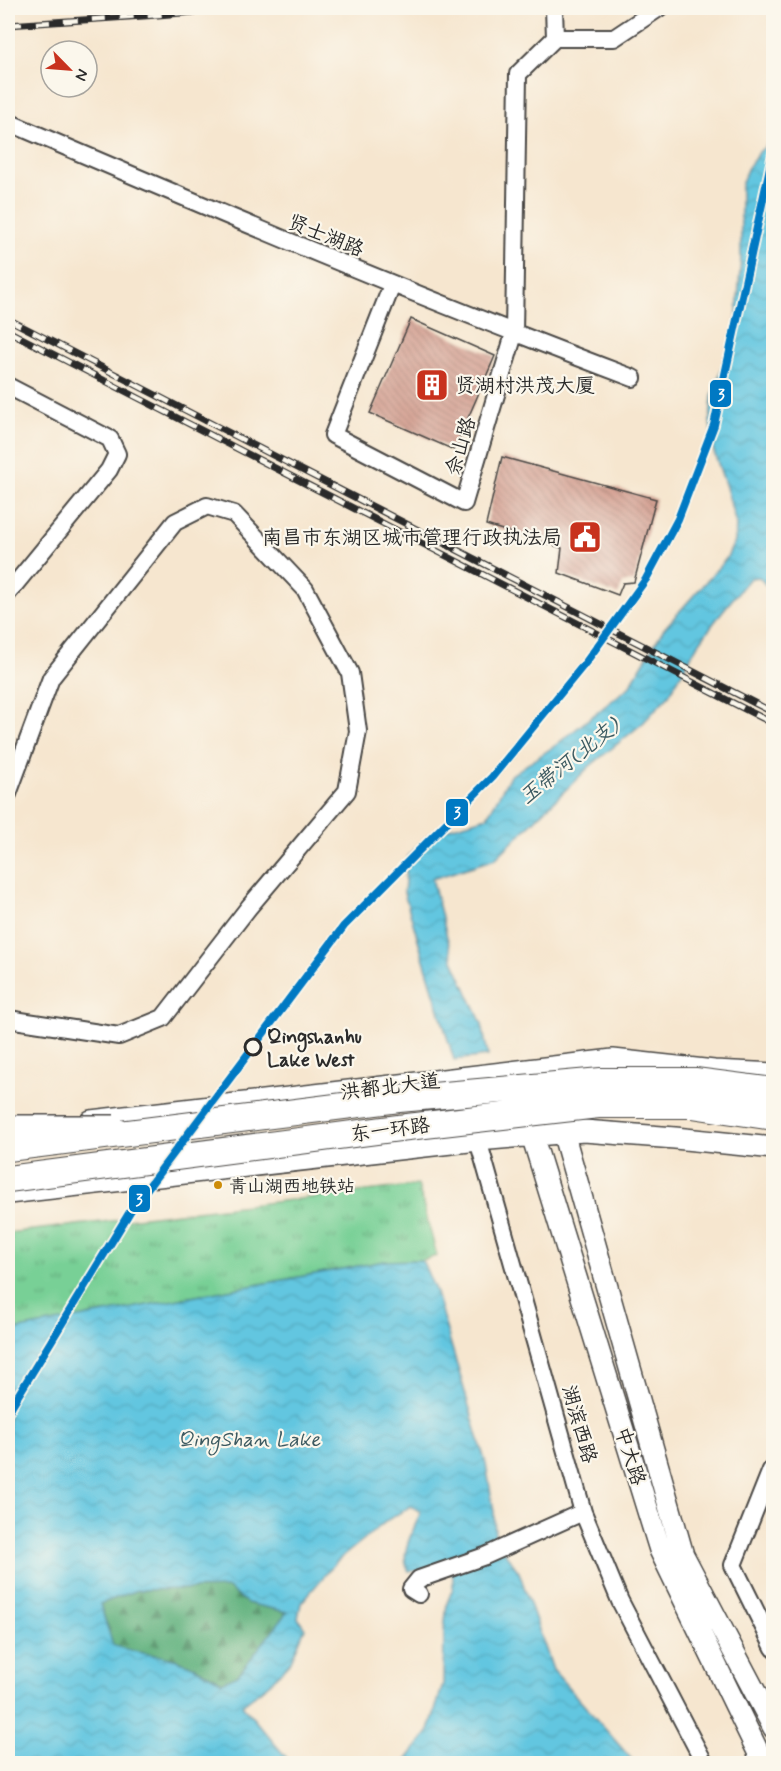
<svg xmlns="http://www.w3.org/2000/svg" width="781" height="1771" font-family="Mynerve,'LXGW WenKai TC',sans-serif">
	<defs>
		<pattern id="grass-tufts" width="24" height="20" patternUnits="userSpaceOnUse" patternTransform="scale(1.5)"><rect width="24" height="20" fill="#78d096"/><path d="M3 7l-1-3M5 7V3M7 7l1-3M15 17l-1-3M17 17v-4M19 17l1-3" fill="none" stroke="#63a97b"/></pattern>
		<pattern id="forest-firs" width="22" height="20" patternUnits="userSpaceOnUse" patternTransform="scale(1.5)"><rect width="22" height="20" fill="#62b27f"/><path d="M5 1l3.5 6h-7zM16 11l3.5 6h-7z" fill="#519168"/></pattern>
		<pattern id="water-waves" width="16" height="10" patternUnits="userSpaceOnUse" patternTransform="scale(1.5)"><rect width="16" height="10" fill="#62c6e0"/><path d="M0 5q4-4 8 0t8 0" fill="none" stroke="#55aac0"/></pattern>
		<pattern id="building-back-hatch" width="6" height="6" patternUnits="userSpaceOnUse" patternTransform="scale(1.5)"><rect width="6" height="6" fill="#d19a8b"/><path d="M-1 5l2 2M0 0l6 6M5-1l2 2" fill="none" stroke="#aa7e72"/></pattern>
	</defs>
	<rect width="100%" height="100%" fill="#fbf7ec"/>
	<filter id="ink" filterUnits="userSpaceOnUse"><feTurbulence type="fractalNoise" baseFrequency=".0167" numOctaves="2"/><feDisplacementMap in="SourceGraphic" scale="12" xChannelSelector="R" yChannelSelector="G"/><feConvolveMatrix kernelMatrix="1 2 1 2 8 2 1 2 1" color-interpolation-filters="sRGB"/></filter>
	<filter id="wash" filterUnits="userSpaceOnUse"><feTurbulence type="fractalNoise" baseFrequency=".008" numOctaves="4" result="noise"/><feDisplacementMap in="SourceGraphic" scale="24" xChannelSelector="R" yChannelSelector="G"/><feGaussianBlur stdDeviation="1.35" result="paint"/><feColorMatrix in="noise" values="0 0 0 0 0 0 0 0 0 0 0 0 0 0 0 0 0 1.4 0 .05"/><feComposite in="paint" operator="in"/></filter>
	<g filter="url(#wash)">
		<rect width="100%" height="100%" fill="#f6e6cf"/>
		<path fill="url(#grass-tufts)" stroke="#527e60" stroke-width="1.5" d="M418 1185 437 1256 422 1260 385 1261 8 1331V1233Z"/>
		<path fill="url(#forest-firs)" stroke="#466e55" stroke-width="1.5" d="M228 1588 247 1603 288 1612 238 1675 222 1682C205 1672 188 1662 169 1658 150 1653 131 1653 113 1645L100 1604 137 1590Z"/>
		<path fill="url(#water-waves)" stroke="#467886" stroke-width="1.5" fill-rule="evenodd" d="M773 140V594L759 577 750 578 721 613 697 646 669 695 643 723 590 766 495 859 432 879 453 960 482 1024 488 1056 454 1060 404 893 407 857 430 834 487 817 510 776 556 745 629 687 663 630 726 559 735 541 736 524 726 487 713 449 710 421 712 396 736 328 741 257V186L747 169 760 151Z
			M422 1260 435 1290 486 1464 494 1512 495 1539 519 1572 553 1670 635 1763H404L429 1731 443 1684 444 1631 447 1603 453 1588V1576L450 1570 409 1571C398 1554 414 1530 421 1512L411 1506 389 1519 337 1561 301 1603 298 1618 305 1628 291 1661 268 1685 242 1705 291 1763 8 1764V1331L385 1261ZM228 1588 247 1603 287 1612 238 1675 222 1682C205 1672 188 1662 169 1658 150 1653 132 1653 113 1645L100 1604 137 1590Z"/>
		<g id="blocks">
			<path fill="url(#building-back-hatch)" d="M411 319 495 356 454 450 370 413Z
				M502 457 656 499 634 582 623 583 618 595 559 573 562 548 486 525Z"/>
		</g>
	</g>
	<g filter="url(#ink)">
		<use href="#blocks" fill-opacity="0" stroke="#494744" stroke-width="1.5"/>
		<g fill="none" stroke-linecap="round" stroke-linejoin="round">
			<g stroke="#494744" stroke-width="20">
				<path id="minor" d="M554 8 555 38
					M8 122C215 211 422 299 633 378
					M392 285 333 435 464 503 514 334 518 74 555 38H614L659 8
					M8 386 110 439 117 454 109 470 8 593
					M8 794 51 678 175 522 207 506 234 514 305 589 350 673 358 731 347 791 249 907 163 1018 119 1036 8 1019
					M465 1084 478 1140 583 1512 620 1601 705 1764
					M771 1470 733 1565 774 1648
					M419 1594 411 1589 419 1579 485 1556 583 1512"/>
			</g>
			<g stroke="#494744" stroke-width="24">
				<path id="major" d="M91 1121 613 1060 714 1071 774 1074
					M563 1132 683 1555 774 1728
					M532 1135 660 1550 764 1764
					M8 1193 478 1140 584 1131 675 1138 774 1148"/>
			</g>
			<use href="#minor" stroke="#fff" stroke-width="16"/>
			<use href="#major" stroke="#fff" stroke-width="21"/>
			<g stroke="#2b2b2b" stroke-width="7">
				<path id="rail" d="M8 25 158 15 242 8
					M8 319 774 713
					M8 331 774 724"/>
			</g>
			<use href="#rail" stroke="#fbf7ec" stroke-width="4.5" stroke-dasharray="14" stroke-linecap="butt"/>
			<g stroke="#494744" stroke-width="24" stroke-linecap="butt">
				<path id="major-bridge" d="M8 1126H114"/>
			</g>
			<g stroke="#494744" stroke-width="28" stroke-linecap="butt">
				<path id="highway-bridge" d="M8 1148 399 1099 601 1081H695L774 1091
					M8 1179 399 1128 598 1105H692L774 1117"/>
			</g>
			<use href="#major-bridge" stroke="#fff" stroke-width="21"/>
			<use href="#highway-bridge" stroke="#fff" stroke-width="26"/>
			<g stroke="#fbf7ec" stroke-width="12">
				<path id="metro-1" d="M8 1412 131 1210 344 926 492 777 586 662 646 579 678 519 714 425 774 149"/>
			</g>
			<use href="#metro-1" stroke="#0079c3" stroke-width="8"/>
		</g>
	</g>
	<defs>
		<g id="building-square" transform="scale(1.725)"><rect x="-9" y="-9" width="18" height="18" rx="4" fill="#c8321e" stroke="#fbf7ec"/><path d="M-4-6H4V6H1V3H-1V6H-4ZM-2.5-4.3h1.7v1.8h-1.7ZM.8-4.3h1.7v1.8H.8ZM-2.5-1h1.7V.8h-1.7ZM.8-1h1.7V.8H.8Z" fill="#fff"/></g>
		<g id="civic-square" transform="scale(1.725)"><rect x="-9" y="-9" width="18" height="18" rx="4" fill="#c8321e" stroke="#fbf7ec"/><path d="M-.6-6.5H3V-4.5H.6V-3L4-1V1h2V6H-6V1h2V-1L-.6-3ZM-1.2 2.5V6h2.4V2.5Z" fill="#fff"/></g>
	</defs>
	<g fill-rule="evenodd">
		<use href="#building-square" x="432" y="385"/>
		<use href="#civic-square" x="585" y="537"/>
	</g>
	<circle fill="#fbf7ec" stroke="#2b2b2b" stroke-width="3" cx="253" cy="1047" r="8"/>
	<circle fill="#ce8d09" stroke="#fbf7ec" stroke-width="2" cx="218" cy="1185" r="5"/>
	<g text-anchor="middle" stroke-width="4.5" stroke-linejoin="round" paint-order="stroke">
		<g font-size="18" fill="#2b2b2b" stroke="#fbf7ec" text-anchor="start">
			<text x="229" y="1192">青山湖西地铁站</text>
		</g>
		<g font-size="20" fill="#2b2b2b" stroke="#fbf7ec">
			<text transform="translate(326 235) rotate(22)" y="7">贤士湖路</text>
			<text transform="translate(460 446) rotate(-73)" y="7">佘山路</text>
			<text transform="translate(390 1086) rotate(-7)" y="7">洪都北大道</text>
			<text transform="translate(390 1129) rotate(-7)" y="7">东一环路</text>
			<text transform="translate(580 1424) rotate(74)" y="7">湖滨西路</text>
			<text transform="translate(631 1456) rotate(73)" y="7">中大路</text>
		</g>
		<g font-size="20" fill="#2b2b2b" stroke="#fbf7ec" text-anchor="start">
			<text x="455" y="392">贤湖村洪茂大厦</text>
			<text x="562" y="544" text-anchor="end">南昌市东湖区城市管理行政执法局</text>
		</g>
		<g font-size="20" font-weight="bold" fill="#2b2b2b" stroke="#fbf7ec" text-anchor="start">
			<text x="267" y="1043">Qingshanhu<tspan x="267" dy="23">Lake West</tspan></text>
		</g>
		<g font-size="21" font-style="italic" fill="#3c5a61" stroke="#fbf7ec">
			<text transform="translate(569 761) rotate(-39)" y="7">玉带河(北支)</text>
			<text x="249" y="1446">QingShan Lake</text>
		</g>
	</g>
	<g stroke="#fbf7ec" stroke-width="2">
		<rect x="709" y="379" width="23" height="29" rx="6" fill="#0079c3"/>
		<rect x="445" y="798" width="24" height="29" rx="6" fill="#0079c3"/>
		<rect x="128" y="1184" width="23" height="29" rx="6" fill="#0079c3"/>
	</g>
	<g font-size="16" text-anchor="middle" font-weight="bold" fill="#fff">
		<text x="721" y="400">3</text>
		<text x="457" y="818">3</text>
		<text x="139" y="1205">3</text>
	</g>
	<rect width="781" height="1771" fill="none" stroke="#fbf7ec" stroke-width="30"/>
	<g transform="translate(69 69) rotate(115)"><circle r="28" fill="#fbf7ec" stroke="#a8a59f" stroke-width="1.5"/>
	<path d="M0-4.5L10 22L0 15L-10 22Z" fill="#c8321e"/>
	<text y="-9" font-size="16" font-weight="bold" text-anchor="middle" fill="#2b2b2b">N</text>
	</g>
</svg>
